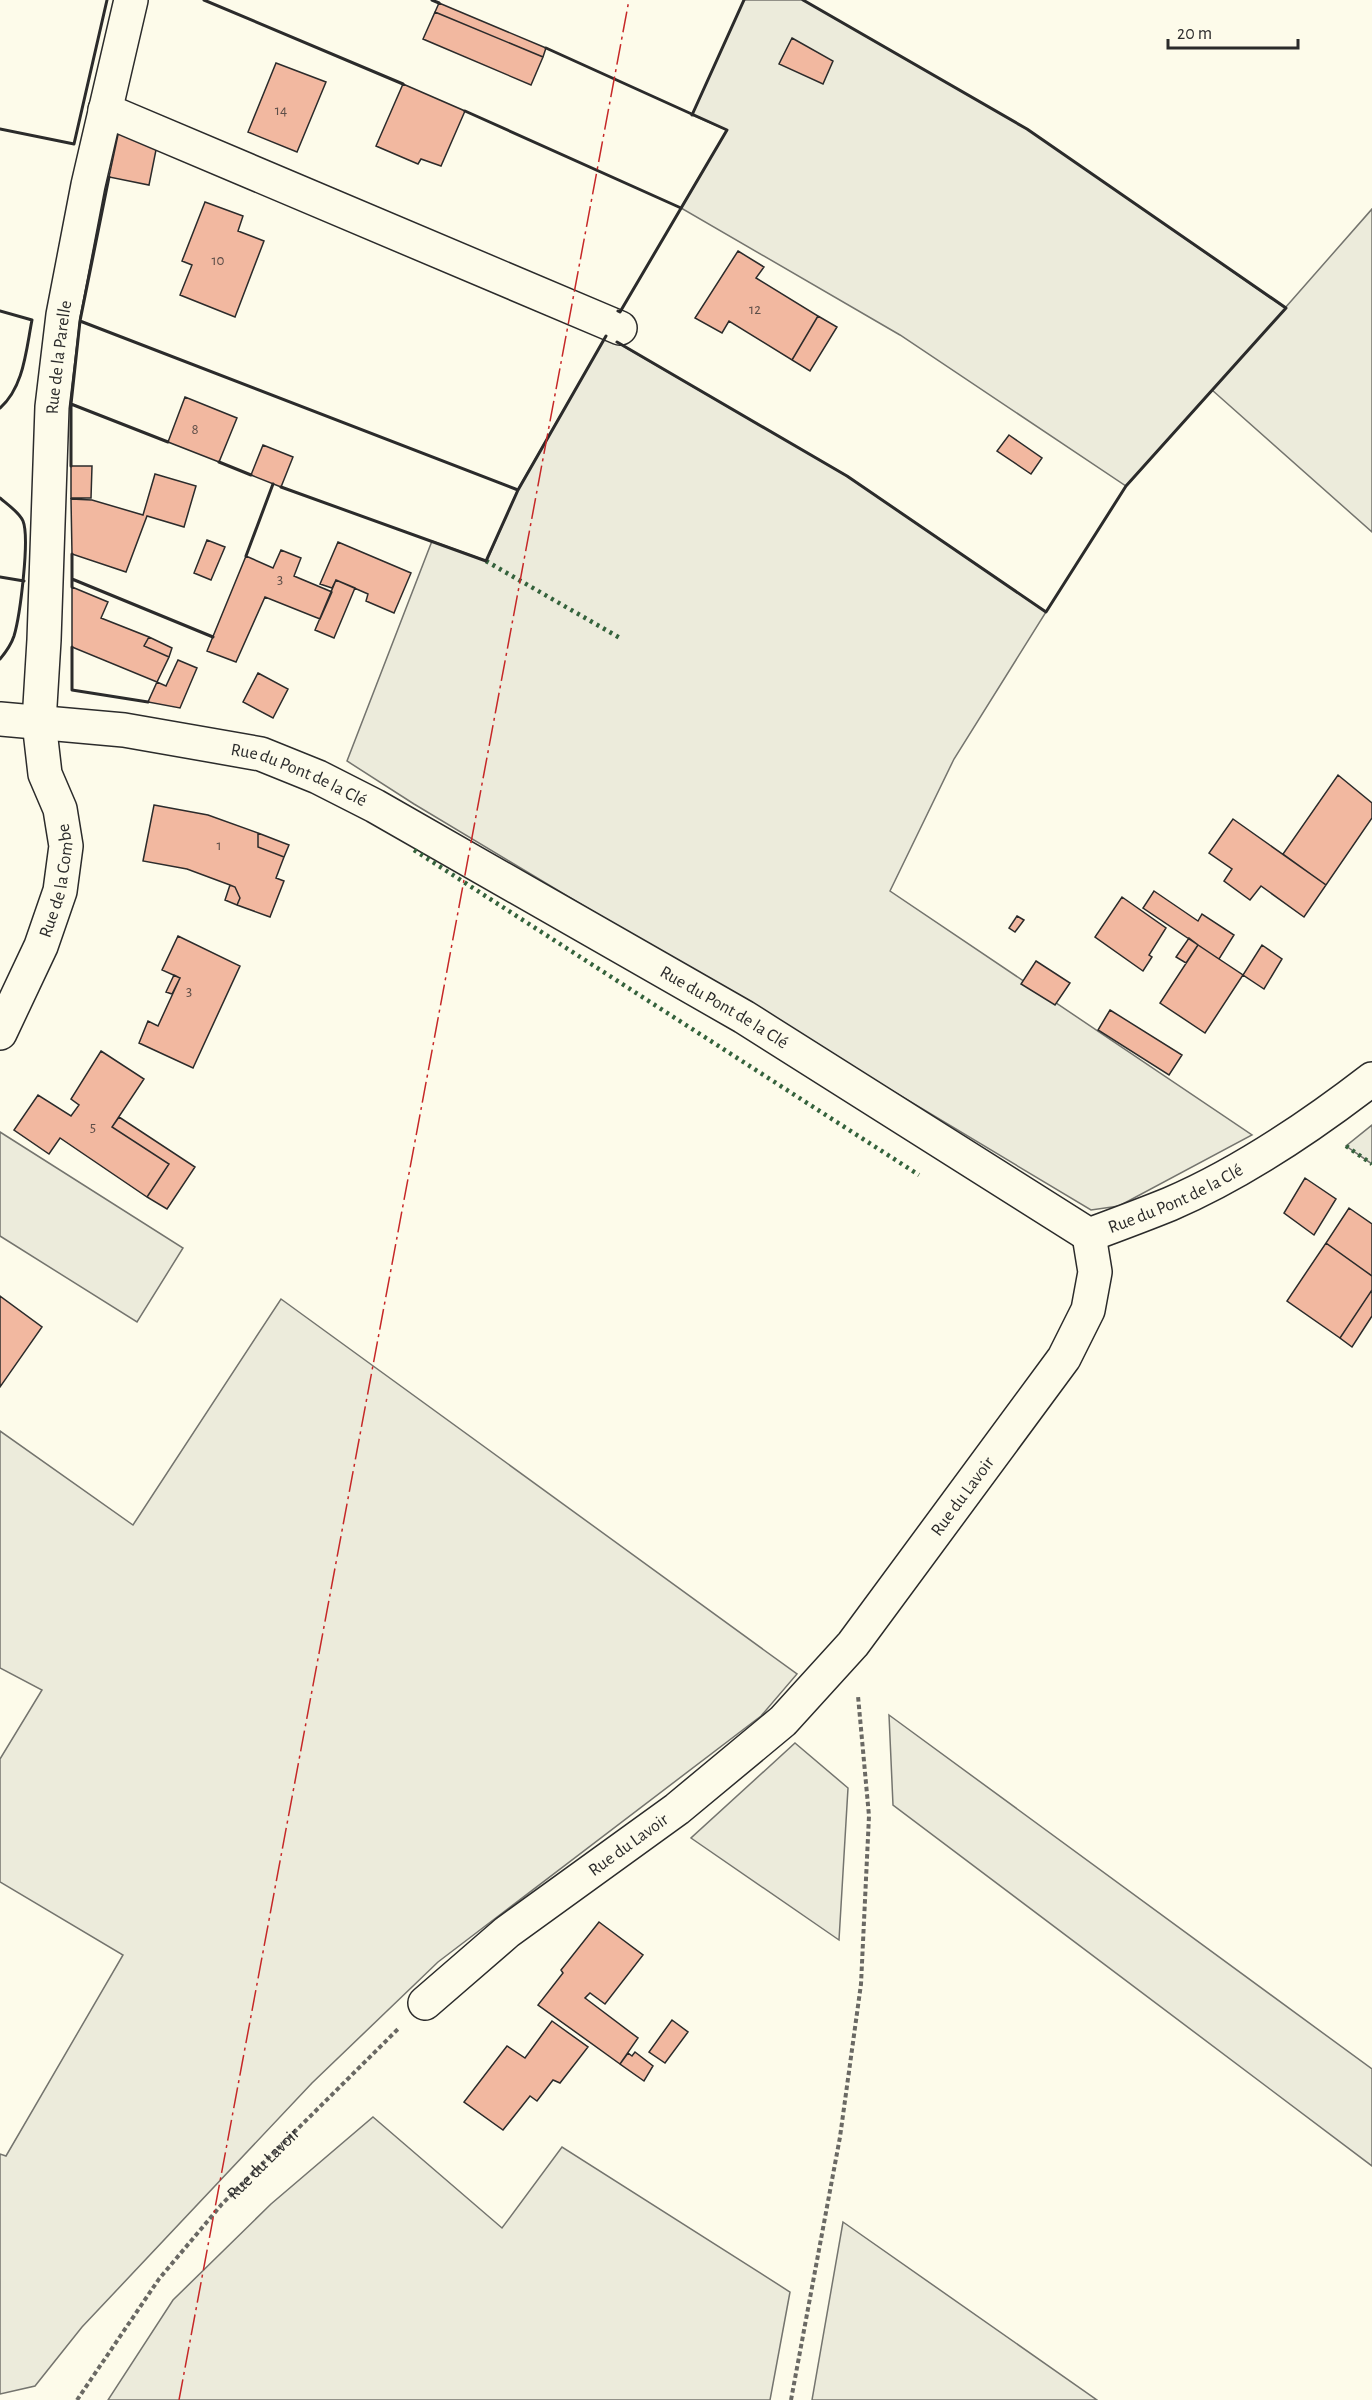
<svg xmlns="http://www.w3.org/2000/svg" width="1372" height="2400" font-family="'Alegreya Sans',sans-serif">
	<rect width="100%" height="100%" fill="#fdfbea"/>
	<path fill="#ecebdb" stroke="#74746e" stroke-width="1.5" d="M744 0H803L1027 129 1285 308 1372 209V532L1212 390 1126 486 900 335 681 208 727 130 692 115Z
		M606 336 847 476 1046 612 954 759 890 891 1252 1135 1119 1206 1091 1210 414 804 347 761 432 541 487 561 518 489Z
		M1372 1125V1164L1346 1146Z
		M0 1132 183 1248 137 1322 0 1236Z
		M281 1299 797 1674 761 1716 438 1962 312 2083 82 2327 35 2386 0 2394V2154L6 2156 123 1955 0 1882V1759L42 1690 0 1668V1431L133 1525Z
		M889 1715 1372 2069V2166L893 1805Z
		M795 1743 848 1788 839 1940 691 1838Z
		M373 2117 502 2228 562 2147 790 2292 770 2400H108L173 2300 271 2204Z
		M843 2222 1097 2400H812Z"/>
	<path fill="#f2b8a0" stroke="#2b2b2b" stroke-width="1.5" d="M439 3 546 48 543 57 435 12Z
		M435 12 543 57 531 85 423 39Z
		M792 38 833 61 823 84 779 64Z
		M276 63 326 82 297 152 248 132Z
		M403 84 465 111 441 166 421 159 418 164 376 146Z
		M119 130 157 145 149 185 109 177Z
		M205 202 243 216 238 231 264 241 235 317 180 295 192 265 182 261Z
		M738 251 764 267 756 278 818 316 792 360 729 321 722 333 695 318Z
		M818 316 837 327 810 371 792 360Z
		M185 397 237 418 219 462 168 442Z
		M1009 435 1042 458 1031 474 997 451Z
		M263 445 293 457 281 487 251 475Z
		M71 466H92L91 498H71Z
		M155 474 196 486 184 527 147 516 126 572 72 554 71 499 92 500 143 515Z
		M207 540 225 547 211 580 194 573Z
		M338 542 411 573 394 613 366 601 368 594 336 580 332 588 320 584Z
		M281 550 301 558 294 576 332 592 320 619 265 597 236 662 207 651 246 556 273 568Z
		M336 580 355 588 334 638 315 630Z
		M72 587 108 602 101 618 149 637 144 646 169 657 157 682 72 647Z
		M149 637 172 648 169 657 144 646Z
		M178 660 197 668 180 708 148 702 157 682 166 686Z
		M258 673 288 689 273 718 243 702Z
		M1338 775 1372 803V818L1326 885 1283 854Z
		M154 805 208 815 258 833V847L284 857 276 878 284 881 270 917 237 905 240 898 235 887 230 885 187 869 143 861Z
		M1233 819 1326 885 1304 917 1261 886 1250 900 1224 881 1232 869 1209 853Z
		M258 833 289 845 284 857 258 847Z
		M230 885 235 887 240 898 237 905 225 900Z
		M1154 891 1198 921 1202 914 1234 935 1219 959 1143 908Z
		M1122 897 1166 928 1149 955 1152 957 1143 971 1095 937Z
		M1017 916 1024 920 1015 932 1009 928Z
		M178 936 240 966 193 1068 139 1043 148 1021 158 1026 180 978 162 970Z
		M1189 938 1198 945 1186 963 1176 957Z
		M1198 945 1243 975 1205 1033 1160 1003Z
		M1262 945 1282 959 1264 989 1243 975Z
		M1036 961 1070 983 1055 1005 1021 984Z
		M174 975 180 978 172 994 166 992Z
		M1110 1010 1182 1055 1169 1075 1098 1030Z
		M101 1051 144 1079 112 1127 169 1164 147 1197 60 1138 49 1154 14 1130 38 1095 71 1116 79 1105 71 1099Z
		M119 1117 195 1167 167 1209 147 1197 169 1164 112 1127Z
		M1305 1178 1336 1199 1314 1235 1284 1213Z
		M1349 1208 1372 1224V1276L1326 1243Z
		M1326 1243 1372 1276V1290L1340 1338 1287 1301Z
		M1372 1290V1316L1352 1347 1340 1338Z
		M0 1296 42 1327 0 1387Z
		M599 1922 643 1955 605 2004 590 1993 585 1998 638 2038 620 2064 538 2005 563 1973 561 1970Z
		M672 2020 688 2032 665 2063 649 2052Z
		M552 2021 588 2047 560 2083 553 2080 537 2101 530 2096 503 2130 464 2102 507 2046 525 2058Z
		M635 2052 653 2066 644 2081 620 2064 628 2053 632 2056Z"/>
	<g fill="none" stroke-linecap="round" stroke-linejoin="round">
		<g stroke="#2b2b2b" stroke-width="36">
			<g id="minor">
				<path d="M105 110 620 328"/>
				<path id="s2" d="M0 719 124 730 261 754 318 777 375 806 744 1017 1089 1235C1116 1225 1143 1215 1170 1204 1240 1174 1311 1126 1372 1079"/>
				<path id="s3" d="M0 1033 41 946 60 891 66 846 60 809 45 774 39 722 44 640 52 407 63 315 88 185 131 0"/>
				<path id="s4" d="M425 2003 507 1932 677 1809 783 1721 853 1644 1064 1358 1088 1310 1095 1272 1089 1235"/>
			</g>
		</g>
		<g stroke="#6a6964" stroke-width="4" stroke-dasharray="4.5 3" stroke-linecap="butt">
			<path id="s1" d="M77 2400 159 2279 222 2204 398 2029"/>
			<path d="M791 2400 840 2137 861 1984 869 1816 858 1696"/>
		</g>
		<use href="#minor" stroke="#fdfbea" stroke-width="33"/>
		<path stroke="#34623c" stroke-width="4.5" stroke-dasharray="3 4.5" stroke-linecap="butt" d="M486 561 620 638
			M414 850 919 1175
			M1346 1146 1372 1164"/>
		<path stroke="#2b2b2b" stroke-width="3" d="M204 0 403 84
			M432 0 439 3
			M546 48 727 130 620 312 618 311
			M465 111 681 208
			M692 115 744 0
			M0 129 74 144 107 0
			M109 177 80 321 518 490
			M0 311 32 320C26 350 24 387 0 408
			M80 321 71 404 168 442
			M617 342 847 476 1046 612 1126 486 1286 308 1027 129 803 0
			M219 462 251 475
			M71 466V404
			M281 487 486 561 518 490 606 336
			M0 498C7 504 19 512 23 521 30 538 20 616 14 636 11 645 6 652 0 659
			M246 556 273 484
			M0 577 24 581
			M72 579 213 637
			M72 587V554
			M72 647V690L148 702"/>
		<path stroke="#c62828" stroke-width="1.5" stroke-dasharray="21 4.5 3 4.5" stroke-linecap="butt" d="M179 2400 629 0"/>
	</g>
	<g text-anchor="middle" stroke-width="4.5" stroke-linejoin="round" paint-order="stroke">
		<g font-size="15" fill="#5d4e48">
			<text x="281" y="115">14</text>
			<text x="218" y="265">10</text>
			<text x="755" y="314">12</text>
			<text x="195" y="434">8</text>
			<text x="280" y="584">3</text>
			<text x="219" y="850">1</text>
			<text x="189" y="996">3</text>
			<text x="93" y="1132">5</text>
		</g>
		<g font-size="18" fill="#2b2b2b" stroke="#fdfbea">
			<text dy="6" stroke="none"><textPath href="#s3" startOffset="693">Rue de la Parelle</textPath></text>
			<text dy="6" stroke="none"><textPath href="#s2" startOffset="306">Rue du Pont de la Clé</textPath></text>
			<text dy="6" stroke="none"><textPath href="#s3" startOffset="164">Rue de la Combe</textPath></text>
			<text dy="6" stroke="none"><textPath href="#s2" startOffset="792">Rue du Pont de la Clé</textPath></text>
			<text dy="6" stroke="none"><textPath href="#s2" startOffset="1316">Rue du Pont de la Clé</textPath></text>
			<text dy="6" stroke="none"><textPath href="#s4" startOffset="744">Rue du Lavoir</textPath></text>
			<text dy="6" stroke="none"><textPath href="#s4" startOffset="258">Rue du Lavoir</textPath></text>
			<text dy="6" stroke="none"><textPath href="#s1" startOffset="302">Rue du Lavoir</textPath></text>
		</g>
	</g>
	<path d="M1168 39v9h130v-9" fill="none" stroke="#2b2b2b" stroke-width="3"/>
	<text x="1177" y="39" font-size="18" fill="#2b2b2b" stroke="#fdfbea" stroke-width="4.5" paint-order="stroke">20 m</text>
</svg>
